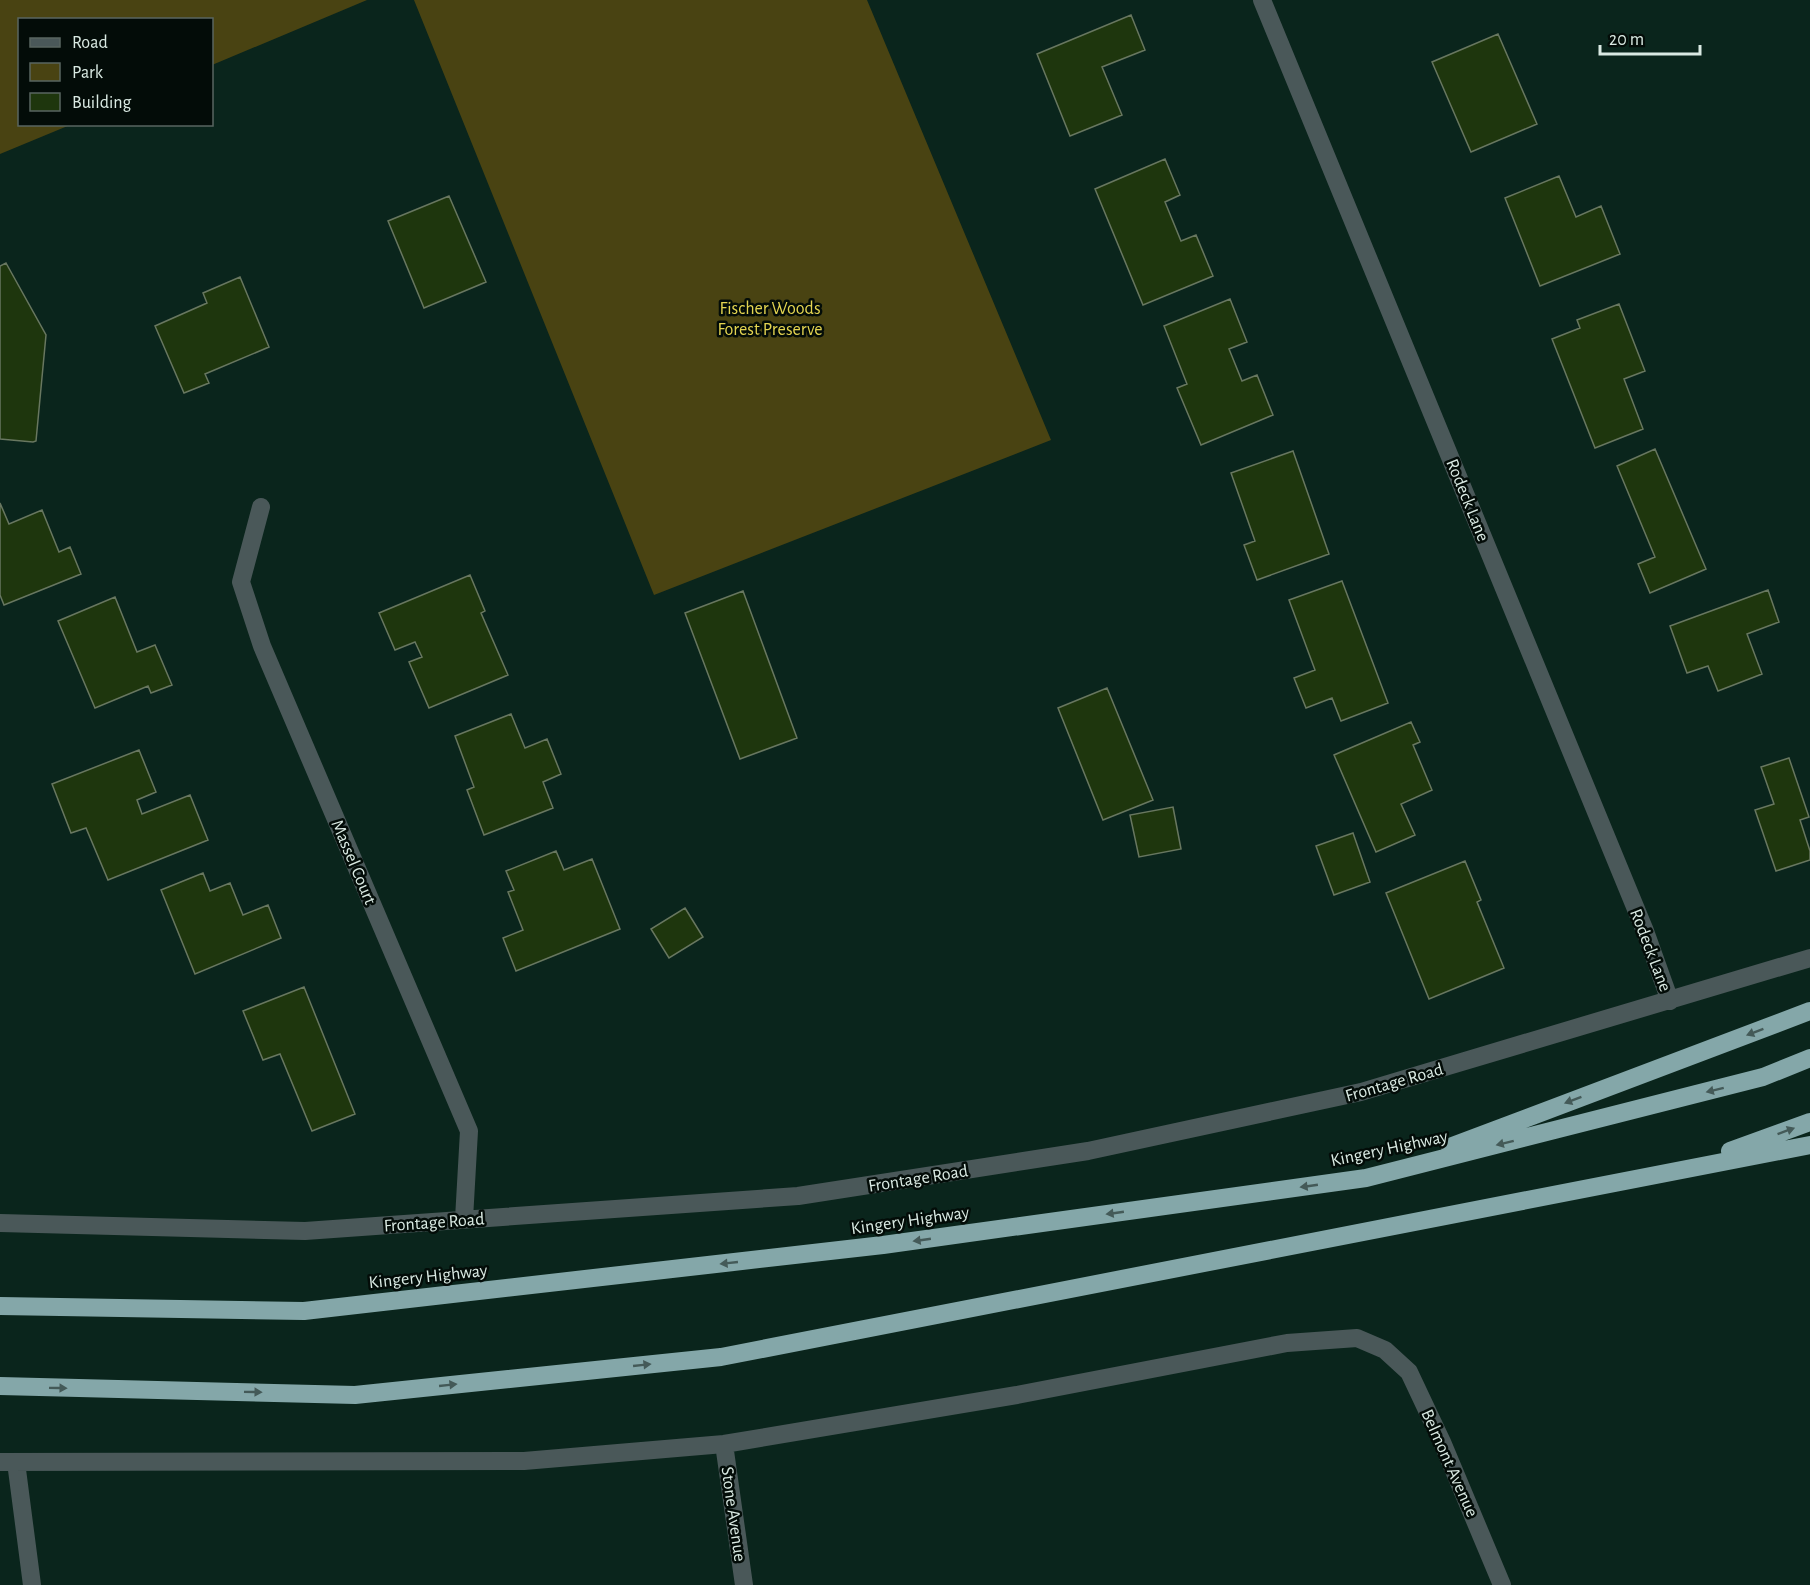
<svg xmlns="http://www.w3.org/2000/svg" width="1810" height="1585" font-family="'Alegreya Sans',sans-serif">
	<rect width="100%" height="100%" fill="#0a251c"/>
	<path fill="#494312" d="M0 0H367L212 65V20H20V124L70 125 0 154Z
		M414 0H867L1051 440 654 595Z"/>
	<path fill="#1e360d" stroke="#687760" stroke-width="1.5" d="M1131 15 1145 50 1102 67 1122 115 1070 136 1037 54Z
		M1498 34 1537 124 1471 152 1432 62Z
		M1165 159 1180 195 1165 202 1181 241 1196 235 1213 276 1143 305 1095 189Z
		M1559 176 1576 217 1601 206 1620 254 1540 286 1505 198Z
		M449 196 486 282 424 308 388 221Z
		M6 263 46 335 36 441 33 442 0 439V266Z
		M240 277 269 347 205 374 209 383 184 393 155 326 207 303 203 293Z
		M1230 299 1247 342 1229 349 1242 381 1257 375 1273 415 1201 445 1177 388 1187 384 1164 326Z
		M1619 304 1645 371 1624 379 1643 429 1595 448 1552 339 1580 328 1577 320Z
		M1655 449 1706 569 1650 593 1638 564 1655 557 1617 466Z
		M1293 451 1329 554 1257 580 1244 545 1255 541 1231 473Z
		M0 503 9 524 42 510 59 552 70 547 81 574 4 605 0 595Z
		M470 575 485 611 481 613 508 675 429 708 409 662 422 657 415 642 395 650 379 613Z
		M1342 581 1388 703 1341 721 1332 698 1306 708 1294 678 1315 670 1289 600Z
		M1768 590 1779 622 1747 634 1762 674 1718 691 1708 666 1687 673 1670 626Z
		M743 591 797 738 740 759 685 613Z
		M115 597 137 652 155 645 172 685 151 693 148 686 95 708 58 621Z
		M1107 688 1153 800 1103 820 1058 708Z
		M511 714 525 748 547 739 561 774 543 782 553 808 484 835 467 790 474 787 455 736Z
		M1411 722 1420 742 1413 745 1432 790 1401 804 1415 835 1376 852 1334 755Z
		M139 750 156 792 137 800 142 814 190 795 208 840 108 880 86 828 71 833 52 784Z
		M1789 758 1809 817 1800 820 1810 851V860L1776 871 1755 810 1774 804 1761 767Z
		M1173 807 1181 849 1139 857 1130 815Z
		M1353 833 1370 882 1334 895 1316 846Z
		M556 851 564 870 592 859 620 929 516 971 503 938 523 930 508 892 514 890 506 871Z
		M1465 861 1481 900 1477 902 1504 968 1429 999 1386 893Z
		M203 873 210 891 230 883 243 915 268 905 281 938 195 974 161 890Z
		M685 908 703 937 669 958 651 929Z
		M304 987 355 1114 312 1131 280 1054 263 1060 243 1011Z"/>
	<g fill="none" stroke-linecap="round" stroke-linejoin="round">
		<path stroke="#4a5859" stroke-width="18" d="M1262 0 1645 931 1670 1001
			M261 507 241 582 262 646 469 1131 464 1219
			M0 1223 305 1231 798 1196 1088 1151 1361 1092 1810 958
			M724 1444 744 1585
			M0 1462 524 1461 724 1444 1017 1395 1287 1343 1357 1338 1385 1350 1409 1372 1442 1442 1502 1585
			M16 1462 32 1585"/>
		<path stroke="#84a7a9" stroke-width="18" d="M1450 1147 1810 1011
			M1730 1151 1810 1122
			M0 1306 304 1311 883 1245 1366 1178 1763 1077 1810 1058
			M0 1386 355 1395 721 1357 1810 1145"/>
	</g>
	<defs><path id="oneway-solid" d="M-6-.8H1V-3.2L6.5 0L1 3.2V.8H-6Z" transform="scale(1.5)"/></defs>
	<g fill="#445a58">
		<use href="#oneway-solid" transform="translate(1755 1032) rotate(159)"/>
		<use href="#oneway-solid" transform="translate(1715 1090) rotate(166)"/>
		<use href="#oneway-solid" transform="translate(1573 1100) rotate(159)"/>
		<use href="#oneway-solid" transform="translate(1786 1131) rotate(-20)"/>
		<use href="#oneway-solid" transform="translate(1505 1143) rotate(166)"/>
		<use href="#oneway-solid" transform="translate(1309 1186) rotate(172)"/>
		<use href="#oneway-solid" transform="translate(1115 1213) rotate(172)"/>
		<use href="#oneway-solid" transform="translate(922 1240) rotate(172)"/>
		<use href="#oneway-solid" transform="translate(729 1263) rotate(174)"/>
		<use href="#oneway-solid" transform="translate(642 1365) rotate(-6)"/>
		<use href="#oneway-solid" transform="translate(448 1385) rotate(-6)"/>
		<use href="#oneway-solid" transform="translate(58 1388) rotate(1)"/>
		<use href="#oneway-solid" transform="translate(253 1392) rotate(1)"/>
	</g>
	<g text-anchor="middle" stroke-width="5" stroke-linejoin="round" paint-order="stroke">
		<g font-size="18" fill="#e4d551" stroke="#030c08">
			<text x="770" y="314">Fischer Woods<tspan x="770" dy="21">Forest Preserve</tspan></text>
		</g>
		<g font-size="18" fill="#daeae3" stroke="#030c08">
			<text transform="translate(1468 500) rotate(68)" y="6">Rodeck Lane</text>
			<text transform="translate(354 862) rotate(67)" y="6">Massel Court</text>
			<text transform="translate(1651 950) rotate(69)" y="6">Rodeck Lane</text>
			<text transform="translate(1394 1082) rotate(-16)" y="6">Frontage Road</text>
			<text transform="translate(1389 1148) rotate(-12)" y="6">Kingery Highway</text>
			<text transform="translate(918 1178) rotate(-9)" y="6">Frontage Road</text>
			<text transform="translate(910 1220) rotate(-8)" y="6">Kingery Highway</text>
			<text transform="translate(434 1222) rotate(-4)" y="6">Frontage Road</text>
			<text transform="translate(428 1276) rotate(-6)" y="6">Kingery Highway</text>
			<text transform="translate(1450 1463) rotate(66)" y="6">Belmont Avenue</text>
			<text transform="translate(734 1514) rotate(82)" y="6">Stone Avenue</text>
		</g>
	</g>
	<rect x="18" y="18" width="195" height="108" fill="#030c08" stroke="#596560" stroke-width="1.5"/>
	<rect x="30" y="38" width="30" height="9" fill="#4a5859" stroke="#596560" stroke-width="1.5"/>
	<text x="72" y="48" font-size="18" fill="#daeae3">Road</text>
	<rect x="30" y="63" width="30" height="18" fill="#494312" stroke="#596560" stroke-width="1.5"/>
	<text x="72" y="78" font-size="18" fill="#daeae3">Park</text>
	<rect x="30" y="93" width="30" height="18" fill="#1e360d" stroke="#596560" stroke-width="1.5"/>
	<text x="72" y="108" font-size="18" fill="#daeae3">Building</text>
	<path d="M1600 45v9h100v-9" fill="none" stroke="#daeae3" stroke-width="3"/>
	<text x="1609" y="45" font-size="18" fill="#daeae3" stroke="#030c08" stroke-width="4.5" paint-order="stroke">20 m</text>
</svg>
